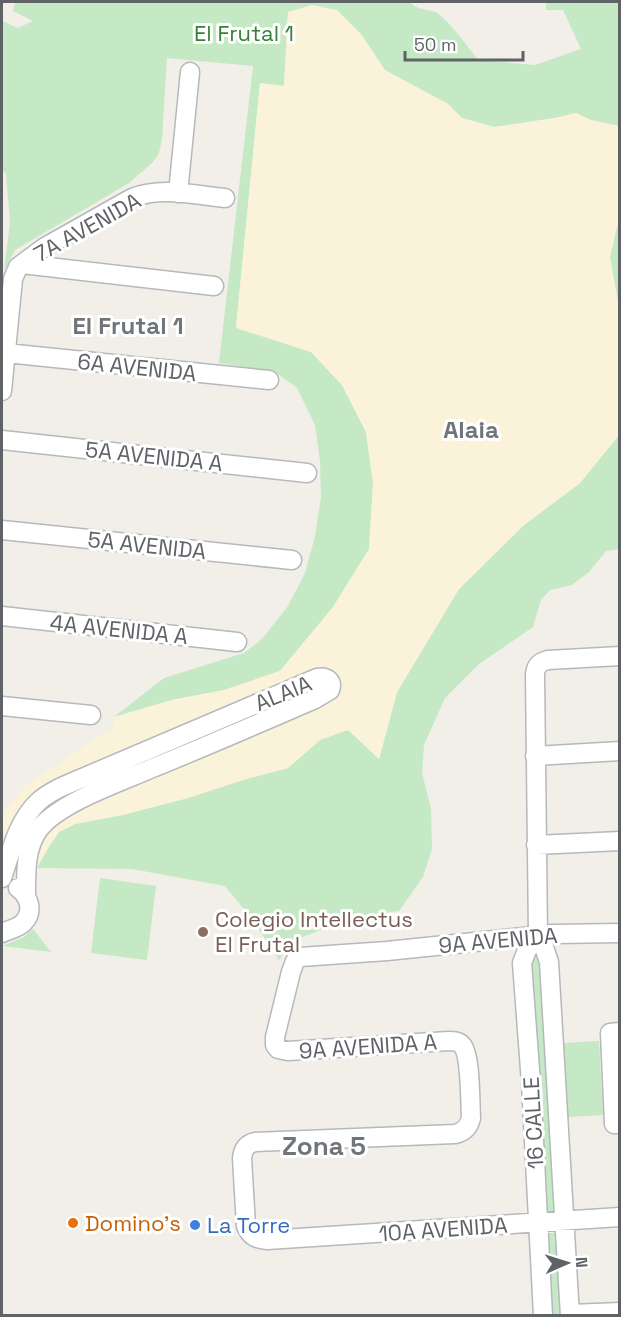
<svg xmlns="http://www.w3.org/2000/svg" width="621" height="1317" font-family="'Space Grotesk',sans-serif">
	<rect width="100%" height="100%" fill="#f1efe8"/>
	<path fill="#c5e8c5" d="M15 2H410C420 13 431 7 440 15 454 27 467 46 478 60L535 65 581 49 563 10H546V2H619V126L591 120 576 113 555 118 494 127 462 118 448 104 384 70 361 34 288 12 284 86 260 83 236 327 311 352 342 385 366 432 373 483 369 549 333 607 280 671 224 690 172 700 114 717 164 678 244 653 262 639 288 606 305 573 315 536 321 497 320 461 315 425 297 388 274 371 219 363 253 66 167 58 162 139 159 153 153 162 129 183 15 250 4 271 10 222 6 174 2 170V21L18 28 33 21 13 11Z
		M619 223V308L610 257 617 226Z
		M619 435V549L606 551 589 572 572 585 550 590 541 600 533 627 479 664 445 698 424 745 422 773 431 809 432 849 423 877 399 911 354 917 300 938 290 945 279 960 252 919 225 886 132 869 37 868 48 848 59 832 75 824 122 815 188 798 246 779 288 768 320 740 348 729 379 759 397 692 459 589 524 525 580 483Z
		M100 878 156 886 147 960 91 953Z
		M33 929 51 952 3 946 24 937Z
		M540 956 554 1211 542 1212 529 957Z
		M599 1041 603 1115 567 1117 563 1043Z
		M543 1233H556L561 1315H548Z"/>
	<path fill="#fbf3d9" d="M312 5 337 10 361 34 385 70 448 104 462 118 494 127 555 118 576 113 591 120 619 126V223L617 227 610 257 619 308V435L580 483 524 525 459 589 397 692 379 759 348 730 320 740 288 768 246 779 188 798 122 815 75 824 59 832 48 848 37 868 2 865V815L25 786 114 727V717L172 700 224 690 280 671 333 607 369 549 373 483 366 432 342 385 311 352 236 328 260 83 284 86 288 12Z"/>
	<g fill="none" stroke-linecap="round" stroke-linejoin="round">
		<g stroke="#b5b8bc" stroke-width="21">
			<path id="minor" d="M178 193 190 72
				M22 264 214 286
				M6 353 269 380
				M2 391 13 279 18 267 45 247 132 198C161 186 195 195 225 198
				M2 440 307 473
				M2 530 292 560
				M2 616 237 642
				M2 706 91 715
				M535 756 620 751
				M536 845 620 841
				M2 878C11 852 17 822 38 802 50 791 66 785 80 779L317 678C325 676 334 680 330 690L315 699C262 722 209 745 155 767 123 781 60 802 39 829 25 848 26 873 26 895
				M2 933C8 930 19 928 24 922 34 911 29 896 18 888
				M620 933 553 934 387 951 300 957 295 961 291 972 275 1037V1045L278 1049 288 1051 449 1041C454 1041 458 1041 462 1045 471 1055 470 1103 471 1118 469 1127 464 1132 455 1134L255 1142C247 1144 243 1149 242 1158L246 1226C250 1236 256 1239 267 1240L620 1217
				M538 936 527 950 522 963 531 1083 543 1316
				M620 1032 610 1033 614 1124H620
				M570 1314 620 1312
				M570 1316 549 962 544 947 538 936 535 674C536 665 540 662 548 660L620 656"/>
		</g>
		<use href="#minor" stroke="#fff" stroke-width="18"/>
	</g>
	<circle fill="#8d6e63" stroke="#fff" stroke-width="2" cx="203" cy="932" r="6"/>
	<circle fill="#e8710a" stroke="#fff" stroke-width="2" cx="73" cy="1223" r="6"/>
	<circle fill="#3f7fe0" stroke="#fff" stroke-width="2" cx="195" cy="1225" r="6"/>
	<g text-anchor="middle" stroke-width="6" stroke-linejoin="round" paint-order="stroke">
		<g font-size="22" fill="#348238" stroke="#fff">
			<text x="244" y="41">El Frutal 1</text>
		</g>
		<g font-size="22" fill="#5f6368" stroke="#fff">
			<text transform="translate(87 227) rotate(-29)" y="8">7A AVENIDA</text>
			<text transform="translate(137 367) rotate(6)" y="8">6A AVENIDA</text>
			<text transform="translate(154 456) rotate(6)" y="8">5A AVENIDA A</text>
			<text transform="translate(147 545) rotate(6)" y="8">5A AVENIDA</text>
			<text transform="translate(119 629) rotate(6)" y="8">4A AVENIDA A</text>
			<text transform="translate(283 693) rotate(-22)" y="8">ALAIA</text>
			<text transform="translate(498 940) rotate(-5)" y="8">9A AVENIDA</text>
			<text transform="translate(368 1046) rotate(-4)" y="8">9A AVENIDA A</text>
			<text transform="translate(533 1123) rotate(-93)" y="8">16 CALLE</text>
			<text transform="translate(443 1229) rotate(-4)" y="8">10A AVENIDA</text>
		</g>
		<g font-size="22" fill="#785e54" stroke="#fff" text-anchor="start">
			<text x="215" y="927">Colegio Intellectus<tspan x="215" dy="25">El Frutal</tspan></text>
		</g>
		<g font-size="22" fill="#c56008" stroke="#fff" text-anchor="start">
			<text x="85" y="1231">Domino's</text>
		</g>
		<g font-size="22" fill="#366cbe" stroke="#fff" text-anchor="start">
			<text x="207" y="1233">La Torre</text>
		</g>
		<g font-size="24" font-weight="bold" fill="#70757a" stroke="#fff">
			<text x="128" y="334">El Frutal 1</text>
			<text x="471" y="438">Alaia</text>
		</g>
		<g font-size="26" font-weight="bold" fill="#70757a" stroke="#fff">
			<text x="324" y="1155">Zona 5</text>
		</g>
	</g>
	<rect width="621" height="1317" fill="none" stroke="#5f6368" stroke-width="6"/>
	<g transform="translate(567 1263) rotate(87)" stroke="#ffffff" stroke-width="4.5" paint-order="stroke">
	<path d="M0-4.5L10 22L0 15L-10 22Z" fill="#5f6368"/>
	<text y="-9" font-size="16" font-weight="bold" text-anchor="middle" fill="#5f6368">N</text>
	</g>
	<path d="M405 51v9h118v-9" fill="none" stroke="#5f6368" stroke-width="3"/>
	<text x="414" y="51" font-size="18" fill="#5f6368" stroke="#ffffff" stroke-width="4.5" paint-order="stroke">50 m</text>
</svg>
